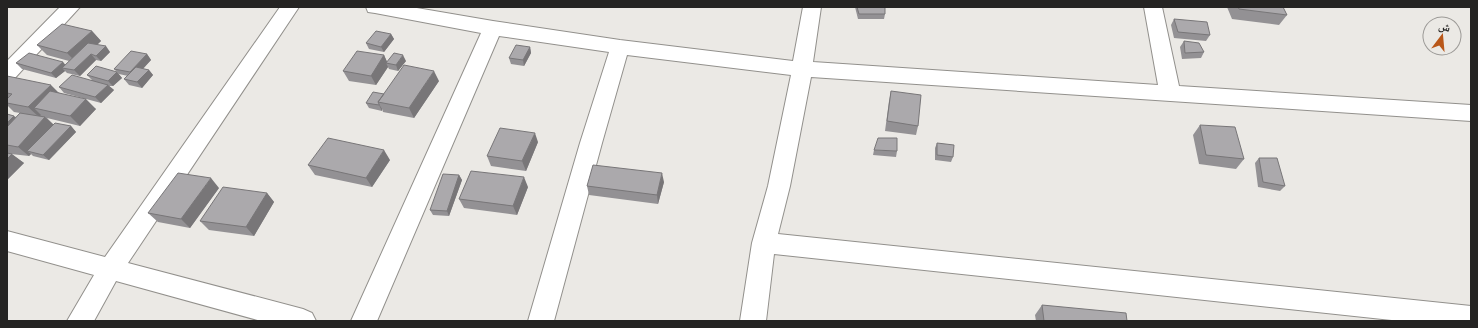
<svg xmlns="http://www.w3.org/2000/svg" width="1478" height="328" font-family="'Nunito Sans','Noto Naskh Arabic',sans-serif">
	<rect width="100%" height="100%" fill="#ebe9e5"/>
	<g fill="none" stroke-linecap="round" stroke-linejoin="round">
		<g stroke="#92908c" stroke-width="2">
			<path id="minor" d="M60 7H80L14 79 7 81V61Z
				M280 7H299L128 263 303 309 312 313 316 321H261L116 281 94 321H67L94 275 7 251V231L105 257Z
				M366 7H411L493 21 620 40 793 61 803 7H821L813 62 1158 85 1144 7H1162L1179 86 1471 105V121L811 77 790 186 778 234 1471 306V321H1401L774 254 766 321H740L752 243 768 186 791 75 627 55 602 143 554 321H528L580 143 609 52 499 36 377 321H351L481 33 375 13 368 12Z"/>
		</g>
		<use href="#minor" fill="#fff" fill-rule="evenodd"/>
	</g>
	<path fill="#939194" d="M855 7H885V14L884 19H858Z
		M1227 7H1283L1287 15 1279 25 1232 19Z
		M1174 19 1210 35 1206 41 1174 38 1171 25Z
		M92 31 101 41 97 45 110 52 101 61 96 60 80 76 67 73 65 71 56 78 22 69 16 63 63 62 65 65 69 61 47 55 37 45Z
		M391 34 394 39 384 52 369 49 366 43Z
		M1184 41 1204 52 1201 58 1182 59 1180 47Z
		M530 47 531 53 524 66 511 64 509 58Z
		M147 54 151 60 143 69 149 70 153 75 142 88 129 85 124 79 128 76 119 74 114 69Z
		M384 55 387 62 406 61 398 71 389 69 388 67 376 85 349 81 343 71Z
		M117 72 122 78 113 86H109L114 90 101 103 64 93 59 87 92 80 87 75Z
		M7 76 60 93 96 109 80 126 47 118 53 124 71 126 76 132 49 160 33 156 31 154 29 156 11 154 24 163 7 180V114L16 117 20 113 14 112 7 105Z
		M439 81 414 118 383 112 382 109V111L369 108 366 103 384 94Z
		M891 91 918 126 916 135 885 131 889 101Z
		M1200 125 1244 159 1236 169 1199 164 1193 135Z
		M538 142 526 171 491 166 487 156Z
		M937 143 953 157 951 162 935 160V148Z
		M874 150 897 151 896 157 873 155Z
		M1259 158 1285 186 1280 191 1258 187 1255 163Z
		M390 160 372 187 315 175 308 165Z
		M459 175 462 180 449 216 433 215 430 210Z
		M664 182 658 204 589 195 587 186Z
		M528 187 517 215 464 208 459 199Z
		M219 188 190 228 158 222 148 213Z
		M267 193 274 202 254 236 209 230 200 221Z
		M1042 305 1127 321H1036L1035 315Z"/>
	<path fill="#787678" d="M92 31 101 41 77 63 67 53Z
		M391 34 394 39 384 52 381 47Z
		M106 46 110 52 101 61 96 56Z
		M530 47 531 53 524 66 523 60Z
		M91 54 96 60 80 76 74 70Z
		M147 54 151 60 135 77 130 72Z
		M384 55 388 64 386 63 388 67 376 85 371 76Z
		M403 55 406 61 398 71 396 65Z
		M63 62 68 68H62L65 71 56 78 51 73Z
		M149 70 153 75 142 88 137 82Z
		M434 71 439 81 414 118 409 108Z
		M117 72 122 78 113 86 108 81Z
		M51 85 61 95 34 108 41 115 39 117 28 107Z
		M108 85 114 90 101 103 95 97Z
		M86 99 96 109 80 126 70 116Z
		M379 104 382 109V111L379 105Z
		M14 116 25 126 7 143V123Z
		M45 117 55 126 27 151 31 154 29 156 18 147Z
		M71 126 76 132 49 160 43 155Z
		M535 133 538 142 526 171 522 161Z
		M384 150 390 160 372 187 366 178Z
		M12 154 24 163 7 180V159Z
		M662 173 664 182 658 204 657 195Z
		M459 175 462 180 449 216 447 211Z
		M524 177 528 187 517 215 513 206Z
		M211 178 219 188 190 228 181 219Z
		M267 193 274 202 254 236 246 227Z"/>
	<path fill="#aba9ac" stroke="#787678" d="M857 7H885V14H859Z
		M1238 7H1283L1287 15 1239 9Z
		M1174 19 1207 22 1210 35 1178 32Z
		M62 24 92 31 67 53 37 45Z
		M376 31 391 34 381 47 366 43Z
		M1184 41 1199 43 1204 52 1185 53Z
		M88 43 106 46 96 56 91 54 74 70 62 68Z
		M516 45 530 47 523 60 509 58Z
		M131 51 147 54 130 72 114 69Z
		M357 51 384 55 371 76 343 71Z
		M29 53 63 62 51 73 16 63Z
		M394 53 403 55 396 65 386 63Z
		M404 65 434 71 409 108 378 102Z
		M96 66 117 72 108 81 87 75Z
		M136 67 149 70 137 82 124 79Z
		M72 75 108 85 95 97 59 87Z
		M7 76 51 85 28 107 7 103V99L12 94 7 93Z
		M50 91 86 99 70 116 34 108Z
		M891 91 921 95 918 126 887 121Z
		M373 92 384 94 378 102 379 104V105L366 103Z
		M20 113 45 117 18 147 7 145V127Z
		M7 114 14 116 7 123Z
		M55 123 71 126 43 155 27 151Z
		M1200 125 1235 127 1244 159 1206 155Z
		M500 128 535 133 522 161 487 156Z
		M328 138 384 150 366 178 308 165Z
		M878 138H897V151L874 150Z
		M937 143 954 145 953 157 937 155Z
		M7 153 12 154 7 159Z
		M1259 158H1277L1285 186 1263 182Z
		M593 165 662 173 657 195 587 186Z
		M471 171 524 177 513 206 459 199Z
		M178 173 211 178 181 219 148 213Z
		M443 174 459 175 447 211 430 210Z
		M223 187 267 193 246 227 200 221Z
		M1042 305 1126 313 1127 321H1044Z"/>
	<rect width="1478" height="328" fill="none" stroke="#252423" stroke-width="16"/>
	<g transform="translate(1442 36) rotate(16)"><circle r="19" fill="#ebe9e5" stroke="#9c9a97"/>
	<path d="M0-3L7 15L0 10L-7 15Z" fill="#b95719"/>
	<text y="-6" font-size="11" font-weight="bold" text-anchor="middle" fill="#252423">ش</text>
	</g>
</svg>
